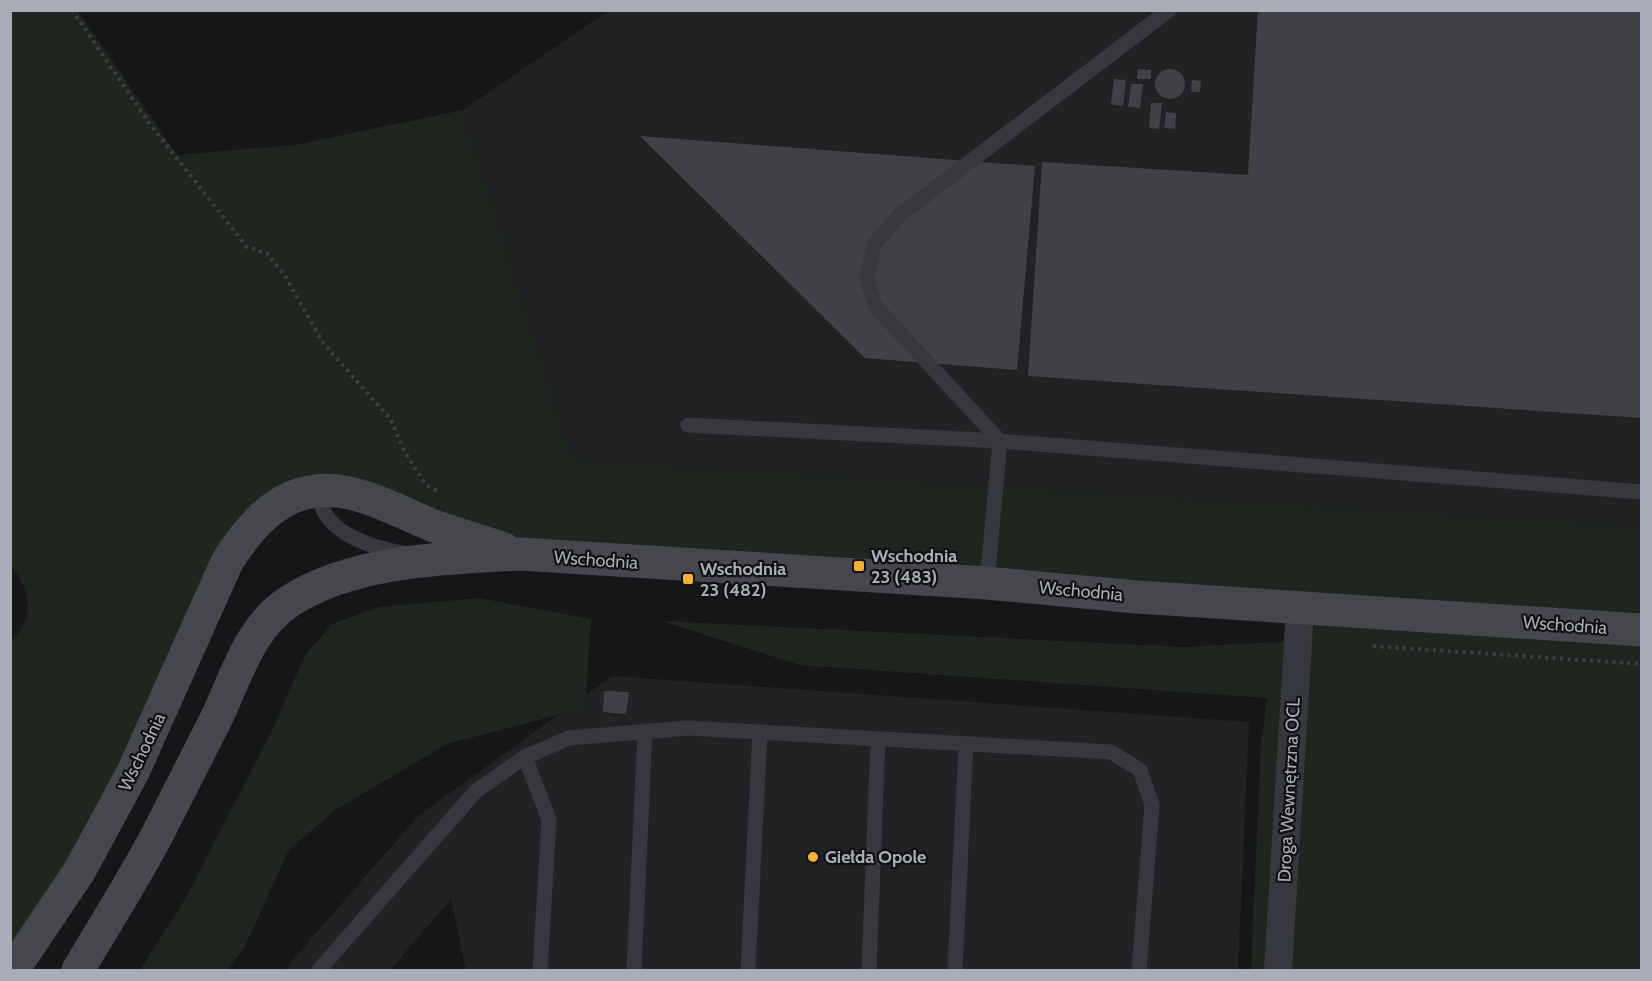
<svg xmlns="http://www.w3.org/2000/svg" width="1652" height="981" font-family="Cabin,sans-serif">
	<rect width="100%" height="100%" fill="#161618"/>
	<path fill="#222225" d="M608 11H1641V526L573 460 463 110Z
		M612 676 1249 722 1238 970H466L451 899 390 970H284L418 816Z"/>
	<path fill="#1e261f" d="M11 11H78L177 155 295 145 463 110 573 460 1641 526V970H1251L1261 746 1267 698 800 665 661 621 1184 647 1297 641 1300 609 520 554 351 493 270 509 11 970V641C35 620 31 589 11 566Z
		M479 598 591 619 585 708 447 744 335 810 289 850 245 946 227 970H140L187 896 276 722 305 655 332 624 379 607Z"/>
	<path fill="#404145" d="M1258 10H1642V418L1028 376 1042 162 1248 175Z
		M1138 69 1151 70V79H1137Z
		M1155 84a15 15 0 1 1 30 0a15 15 0 1 1-30 0Z
		M1114 79 1126 80 1123 106 1111 104Z
		M1192 80 1201 81 1200 92H1191Z
		M1131 84H1143L1140 108 1128 107Z
		M1151 103H1162L1159 129 1149 128Z
		M1166 112 1176 113 1175 129 1164 128Z
		M640 136 1035 166 1017 370 865 358Z
		M604 691 629 692 626 714 603 712Z"/>
	<g fill="none" stroke-linecap="round" stroke-linejoin="round">
		<path stroke="#3d3f44" stroke-width="4" stroke-dasharray="3 4.5" stroke-linecap="butt" d="M72 10 149 123 247 247 267 253 285 276 323 343 391 420 405 453 426 485 437 491
			M1373 646 1642 664"/>
		<path stroke="#37383d" stroke-width="15" d="M688 425 1000 441 876 307 867 279 874 244 900 215 1169 10
			M331 493 323 498 321 504C330 536 378 549 407 554
			M987 583 1000 441 1642 492
			M525 757 549 820 540 970
			M319 970 476 791 525 757 569 738 688 728 1111 752 1140 770 1152 805 1139 970
			M634 970 645 731
			M748 970 760 732
			M869 970 878 739
			M955 970 966 744"/>
		<path stroke="#37383d" stroke-width="28" d="M1278 970 1300 609"/>
		<path stroke="#45474d" stroke-width="33" d="M13 970 80 870 133 772 227 562C255 517 291 480 349 493 378 499 406 515 434 526 457 534 481 541 504 549
			M78 970C104 926 132 882 156 837 176 798 196 758 216 719 236 678 249 627 290 601 353 560 446 558 520 554L987 583 1137 597 1642 630"/>
	</g>
	<g fill="#f2b134" stroke="#111113" stroke-width="2">
		<rect x="853" y="560" width="12" height="12" rx="3"/>
		<rect x="682" y="573" width="12" height="12" rx="3"/>
		<circle cx="813" cy="857" r="6"/>
	</g>
	<g text-anchor="middle" stroke-width="4.5" stroke-linejoin="round" paint-order="stroke">
		<g font-size="18" font-weight="bold" fill="#a8adb8" stroke="#111113" text-anchor="start">
			<text x="871" y="562">Wschodnia<tspan x="871" dy="21">23 (483)</tspan></text>
			<text x="700" y="575">Wschodnia<tspan x="700" dy="21">23 (482)</tspan></text>
			<text x="825" y="863">Giełda Opole</text>
		</g>
		<g font-size="18" fill="#a8adb8" stroke="#111113">
			<text transform="translate(596 560) rotate(4)" y="6">Wschodnia</text>
			<text transform="translate(1081 591) rotate(5)" y="6">Wschodnia</text>
			<text transform="translate(1565 625) rotate(4)" y="6">Wschodnia</text>
			<text transform="translate(142 752) rotate(-64)" y="6">Wschodnia</text>
			<text transform="translate(1289 790) rotate(-87)" y="6">Droga Wewnętrzna OCL</text>
		</g>
	</g>
	<rect width="1652" height="981" fill="none" stroke="#a8adb8" stroke-width="24"/>
</svg>
